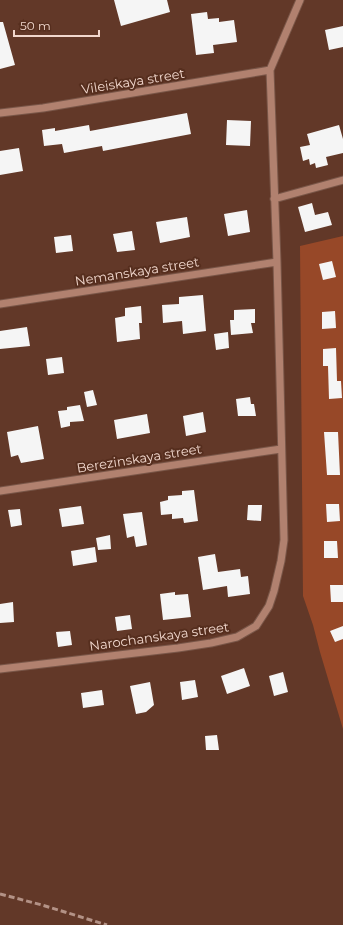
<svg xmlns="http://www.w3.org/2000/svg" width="343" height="925" font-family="Montserrat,sans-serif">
	<rect width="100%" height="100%" fill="#623828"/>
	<path fill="#974828" d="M343 236V729L320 652 313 625 303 596 300 246Z"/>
	<path fill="#f5f5f5" d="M114 0H167L170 12 121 26Z
		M207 12 208 19 219 18V22L234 20 237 42 213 45 214 53 196 55 191 14Z
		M0 22H3L15 65 0 69Z
		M343 26V47L329 50 325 30Z
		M187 113 191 134 103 151 102 146 64 153 62 144 44 146 42 130 55 128V131L89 125 90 131Z
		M227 120 251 121 250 146 226 145Z
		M339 125 343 139V153L326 157 328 165 316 168 315 163 310 165 309 159 303 161 300 147 310 145 307 134Z
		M19 148 23 171 0 175V151Z
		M312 203 315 215 328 212 332 225 305 232 298 207Z
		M247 210 250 232 228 236 224 214Z
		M187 217 190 237 160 243 156 222Z
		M132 231 135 250 117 252 113 234Z
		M71 235 73 251 56 253 54 237Z
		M332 261 336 277 323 280 319 264Z
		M203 295 206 331 183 334 182 321 163 323 162 305 179 304V297Z
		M141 306 142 323H139L140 339 117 342 115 318 125 316V308Z
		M255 309V323H251L253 333 231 335 230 320H234V310Z
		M335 311 336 328 322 329V312Z
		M27 327 30 346 0 349V331Z
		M228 332 229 348 216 350 214 334Z
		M336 348 337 381H341L342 398 329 399 328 366H323V349Z
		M62 357 64 373 48 375 46 359Z
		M93 390 97 405 87 407 84 392Z
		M250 397 251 404H254L256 416H238L236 399Z
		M80 405 84 421 70 422V426L61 428 58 411 67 410V407Z
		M203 412 206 432 186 436 183 416Z
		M147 414 150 433 117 439 114 420Z
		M38 426 44 459 21 463 18 455 11 457 7 432Z
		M324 432H338L340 475H327Z
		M194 490 198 521 184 523 183 518 172 519V514L161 515 160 502 168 500V496L182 495V491Z
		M326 504H339L340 521 327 522Z
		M248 505H262L261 521 247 520Z
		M81 506 84 524 62 527 59 509Z
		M20 509 22 525 11 527 8 510Z
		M142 512 147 545 136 547 134 536 127 538 123 514Z
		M110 535 111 549 98 550 96 538Z
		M324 541H337L338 558H324Z
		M95 547 97 562 73 566 71 551Z
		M215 554 218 572 240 569 241 577 248 576 250 594 228 597 227 586 203 590 198 557Z
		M330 585H343V602H331Z
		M175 592V595L188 594 191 617 163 620 160 594Z
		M13 602 14 622 0 623V604Z
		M130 615 132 629 117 631 115 617Z
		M343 626V639L335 642 330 631Z
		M70 631 72 645 58 647 56 632Z
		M244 668 250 686 227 694 221 676Z
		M283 672 288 692 274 696 269 676Z
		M195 680 198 697 182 700 180 682Z
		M150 682 154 705 146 712 136 714 130 686Z
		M102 690 104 705 83 708 81 693Z
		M217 735 219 750H206L205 736Z"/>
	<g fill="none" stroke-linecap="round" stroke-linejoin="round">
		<g stroke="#795648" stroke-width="9">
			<path id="minor" d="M0 113 43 108 270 70
				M274 199 343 180
				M0 304 277 262
				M0 491 281 449
				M0 669 178 648 211 643 237 637 256 626 269 606 274 591 281 561 284 540 277 262 270 70 300 0"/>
		</g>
		<use href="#minor" stroke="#b1816f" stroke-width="7"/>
		<path stroke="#b39286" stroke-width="3" stroke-dasharray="6 3" stroke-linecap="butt" d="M0 894 42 905 107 925"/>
	</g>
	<g text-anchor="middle" stroke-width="4" stroke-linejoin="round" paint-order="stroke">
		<g font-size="13" fill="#f1d7cd" stroke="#562e1e">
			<text transform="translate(133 81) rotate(-9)" y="5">Vileiskaya street</text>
			<text transform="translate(137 271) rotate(-9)" y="5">Nemanskaya street</text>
			<text transform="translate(139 458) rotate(-9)" y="5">Berezinskaya street</text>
			<text transform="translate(159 636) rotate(-8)" y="5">Narochanskaya street</text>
		</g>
	</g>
	<path d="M14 30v6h85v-6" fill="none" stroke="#f1d7cd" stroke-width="2"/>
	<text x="20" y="30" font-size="12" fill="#f1d7cd" stroke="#562e1e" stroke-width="3" paint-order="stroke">50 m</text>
</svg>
